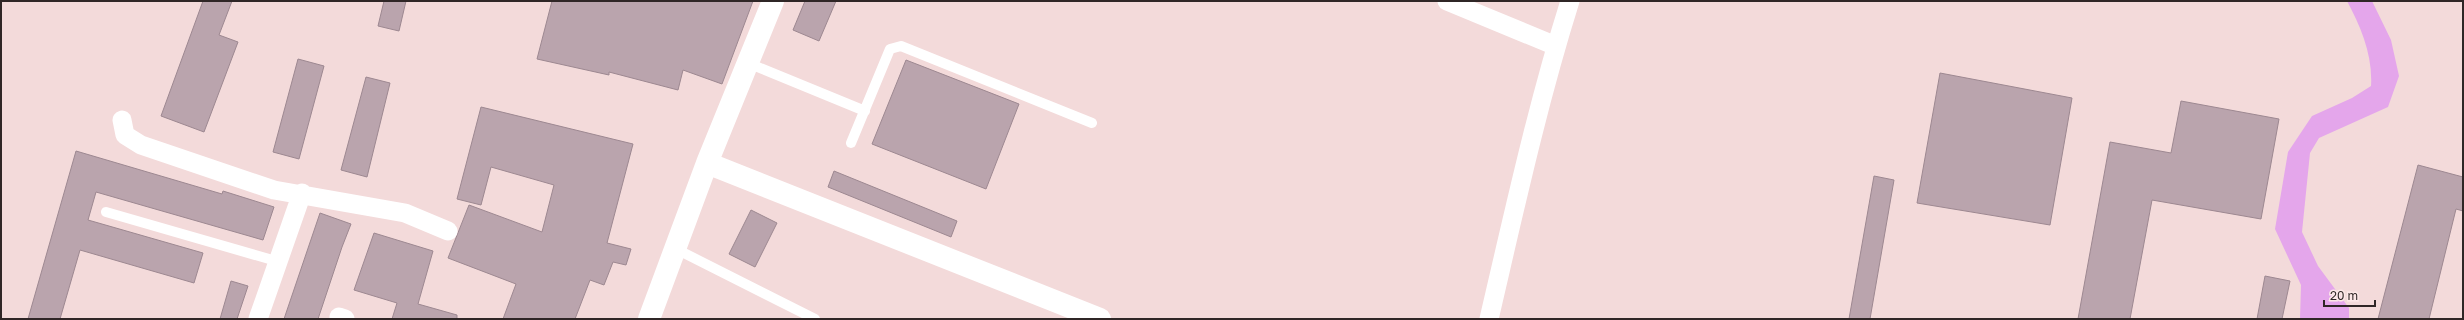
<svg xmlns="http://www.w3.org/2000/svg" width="2464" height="320" font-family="'Golos Text',sans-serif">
	<rect width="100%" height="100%" fill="#f3dada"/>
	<path fill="#e4a6eb" d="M2347 1H2372L2391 40 2399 76 2388 107 2319 138 2310 153 2302 232 2318 266 2349 308V319H2300L2301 285 2275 229 2288 152 2312 116 2352 98 2371 86C2373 56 2361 27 2347 1Z"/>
	<path fill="#baa4ad" stroke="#9d8891" d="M203 1H232L219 35 238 42 204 132 161 116Z
		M384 1H406L399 31 378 26Z
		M552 1H753L722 84 683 70 678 90 609 72V75L537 59Z
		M805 1H836L819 41 793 30Z
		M298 59 324 66 299 159 273 152Z
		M906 60 1019 104 986 189 872 144Z
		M1940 73 2072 98 2050 225 1917 203Z
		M366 77 390 83 367 177 341 170Z
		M2181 101 2279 119 2261 219 2152 200 2130 319H2078L2110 142 2171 153Z
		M481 107 633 144 607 243 631 249 626 265 613 262 604 285 590 280 575 319H503L516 284 448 258 469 205 542 232 554 185 491 167 481 205 457 199Z
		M76 151 222 194 223 191 274 207 263 240 96 192 88 220 203 253 194 283 80 250 60 319H28Z
		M2418 165 2463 177V211L2456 209 2429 319H2378Z
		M834 171 957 221 951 237 828 187Z
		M1874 176 1894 180 1870 319H1849Z
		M751 210 777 223 755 267 729 254Z
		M320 213 351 224 342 247 318 319H284Z
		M374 233 433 251 418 304 457 315V319H392L397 303 354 290Z
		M2265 276 2290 281 2282 319H2257Z
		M231 281 248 286 237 319H220Z"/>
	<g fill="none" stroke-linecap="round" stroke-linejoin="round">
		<path stroke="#fff" stroke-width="10" d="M748 63 865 111
			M851 143 890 49 901 46 1092 123
			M106 212 276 261
			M676 249 815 319"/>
		<path stroke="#fff" stroke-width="19" d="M1447 1 1556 46
			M122 120 125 135 141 145 274 190 405 213 448 231
			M339 317 345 319
			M258 319 302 193
			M1489 319C1514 212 1537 106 1570 1"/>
		<path stroke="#fff" stroke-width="22" d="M707 163 1100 319
			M649 319 707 163 773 1"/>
	</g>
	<rect width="2464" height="320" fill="none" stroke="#2f2626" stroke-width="4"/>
	<path d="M2324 300v6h51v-6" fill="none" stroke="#2f2626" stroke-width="2"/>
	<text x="2330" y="300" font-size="12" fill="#2f2626" stroke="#fde8e8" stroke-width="3" paint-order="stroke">20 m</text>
</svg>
